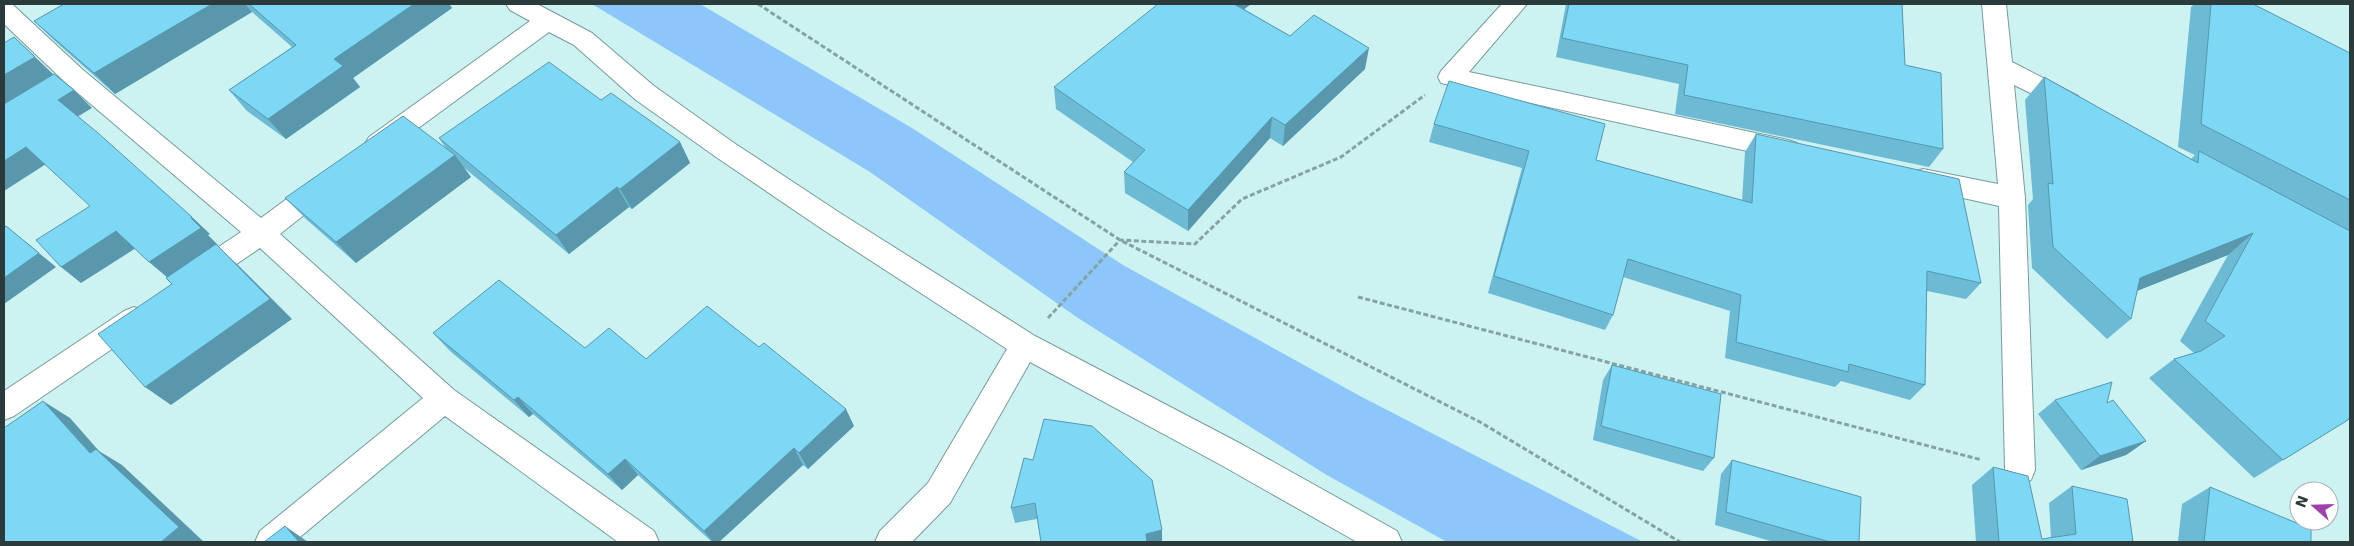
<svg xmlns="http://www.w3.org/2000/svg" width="2354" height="546" font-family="'DejaVu Sans',sans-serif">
	<rect width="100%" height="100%" fill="#ccf2f2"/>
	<path fill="#8cc6fb" d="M592 4H700L912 128 1123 265 1360 396 1643 542H1447L1325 474 1078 318 870 172Z"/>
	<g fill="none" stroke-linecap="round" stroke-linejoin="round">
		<g stroke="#789b9b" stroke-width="2">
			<path id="minor" d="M4 4H12L83 70 261 218 315 178 324 175 333 178 337 185 333 192 280 234 454 390 654 531 659 542H618L445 416 294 542H255L260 531 423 398 260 248 207 284 197 287 187 284 183 276 187 268 241 232 65 82 4 24Z
				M506 4H537L592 33 654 86 734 143 840 213 1035 336 1243 445 1397 531 1402 542H1357L1221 465 1030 362 950 503 912 542H875L880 531 928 483 1007 349 822 229 716 157 636 100 574 45 549 32 387 151 378 154 369 151 365 144 369 137 530 21 510 10Z
				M1502 4H1527L1469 72 1788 140 1797 143 1801 150 1797 157 1788 160 1441 83 1438 77 1441 71Z
				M1982 4H2006L2012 62 2078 96 2082 103 2078 110 2069 112 2014 85 2025 198 2035 470 2031 480 2020 484 2009 480 2005 470 1999 206 1923 189 1914 186 1910 179 1914 172 1923 169 1998 184Z
				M134 307 144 311 148 319 144 327 14 416 4 420V391L124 311Z"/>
		</g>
		<path stroke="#86a3a3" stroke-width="3" stroke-dasharray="5 2.5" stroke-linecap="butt" d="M758 4 1120 240 1480 422 1680 542
			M1358 297 1982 460
			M1048 318 1120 240 1195 244 1242 199 1341 157 1425 95"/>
		<use href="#minor" fill="#fff" fill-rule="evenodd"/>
	</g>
	<path fill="#6cbad4" d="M64 4H449L452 8 353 78 360 87 286 139 247 111 229 90 292 47 252 12 115 94 56 42 34 21Z
		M1566 4H1902L1905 65 1943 149 1929 167 1675 114 1679 84 1556 57Z
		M2194 4H2253L2350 53V416L2348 420 2254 478 2149 378 2174 359 2194 353 2180 341 2228 255 2137 291 2131 319 2107 339 2032 268 2028 205 2033 199 2025 100 2044 77 2191 159 2195 155 2178 147 2191 7Z
		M1244 9 1290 36 1365 69 1283 146 1270 138 1188 231 1125 193 1124 172 1133 162 1056 109 1054 87Z
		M601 100 680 142 690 163 632 209 629 207 569 254 462 166 471 177 356 263 306 219 285 198 447 150 439 138Z
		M1434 124 1596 160 1742 201 1745 152 1756 134 1981 283 1966 299 1927 291 1925 385 1910 400 1841 381 1835 387 1725 358 1730 311 1623 277 1613 315 1605 330 1488 293 1522 168 1429 142Z
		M433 333 585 348 646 359 854 426 808 469 803 465 719 542H712L638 475 622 490 533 414 529 417 450 351Z
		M1612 365 1714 458 1703 471 1593 440 1603 380Z
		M2055 400 2146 441 2126 455 2081 470 2038 414Z
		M1732 460 1859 542H1774L1715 525 1721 474Z
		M1993 467 2042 539 2051 538 2049 503 2072 486 2133 542H1976L1972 485Z
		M1152 480 1162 530V542H1041L1037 519 1015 523 1011 508Z
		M2210 487 2311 542H2178L2182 504Z"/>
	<path fill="#5897ac" d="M212 4H245L252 12 115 94 94 73Z
		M414 4H449L452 8 353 78 360 87 286 139 268 119 334 59Z
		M1229 4H1251L1228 22Z
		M14 37 54 75 4 105V75Z
		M1369 48 1365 69 1283 146 1285 125Z
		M74 90 92 108 77 117 58 100Z
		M1272 117 1270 138 1188 231V210Z
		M680 142 690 163 632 209 620 189Z
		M26 147 46 164 4 191V161Z
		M455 155 471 177 356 263 336 242Z
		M617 187 629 207 569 254 556 235Z
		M192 217 210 234 208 235 218 245 217 246 238 265 292 319 171 405 145 387 270 299 168 278 149 262Z
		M6 226 56 267 4 304V278Z
		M116 231 136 248 81 283 61 267Z
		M2253 233 2228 255 2116 299 2140 278Z
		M518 397 533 414 529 417 514 400Z
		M43 401 70 418 99 451 122 465 204 542H161L90 453Z
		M846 409 854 426 808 469 799 453Z
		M2146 441 2126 455 2081 470 2100 456Z
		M794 448 803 465 719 542H713L704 531Z
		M625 459 638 475 622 490 608 474Z
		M285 526 308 542H299Z
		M1162 530V542H1146V534Z"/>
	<path fill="#7dd8f6" stroke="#5897ac" d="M64 4H212L94 73 34 21Z
		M249 4H414L334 59 343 66 268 119 229 90 296 45Z
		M1158 4H1234L1290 36 1314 15 1369 48 1285 125 1272 117 1188 210 1124 172 1145 150 1054 87Z
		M1569 4H1902L1905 65 1941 73 1943 149 1684 95 1688 65 1562 38Z
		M2211 4H2253L2350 53V200L2201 124Z
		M14 37 35 57 4 75V43Z
		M549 62 601 100 611 93 680 142 620 189 617 187 556 235 439 138Z
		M54 74 74 90 58 100 98 133 192 217 191 218 201 228 149 262 116 231 61 267 36 240 90 206 26 147 4 161V104Z
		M2044 77 2198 163 2199 151 2350 231V416L2348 420 2283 460 2174 359 2201 351 2225 336 2205 321 2253 233 2140 278 2131 319 2053 247 2048 183 2053 184Z
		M1449 81 1605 124 1596 160 1752 203 1756 134 1959 179 1981 283 1927 271 1925 385 1849 364 1848 372 1736 342 1741 295 1628 259 1613 315 1494 276 1529 151 1434 124Z
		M403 116 455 155 336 242 285 198Z
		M6 226 39 253 4 278V227Z
		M216 244 270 299 145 387 98 334 172 284 166 278Z
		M499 280 585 348 609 328 646 359 707 306 759 347 764 343 846 409 799 453 794 448 704 531 625 459 608 474 518 397 514 400 433 333Z
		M1612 365 1721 394 1714 458 1601 426Z
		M2112 382 2107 403 2113 400 2146 441 2100 456 2055 400Z
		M43 401 90 453 96 449 179 527 161 542H4V428Z
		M1044 419 1092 426 1152 480 1162 530 1146 534 1147 542H1041L1035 503 1011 508 1024 458 1033 460Z
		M1732 460 1861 497 1859 542H1830L1726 512Z
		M1993 467 2028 476 2042 539 2076 534 2072 486 2127 499 2133 542H1999Z
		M2210 487 2311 529V542H2204Z
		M285 526 299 542H264Z"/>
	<rect width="2354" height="546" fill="none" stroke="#2b3a3a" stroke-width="10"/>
	<g transform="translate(2314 506) rotate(290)"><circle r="24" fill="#ffffff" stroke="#aab0b0"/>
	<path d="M0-4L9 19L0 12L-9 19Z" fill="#9e41ab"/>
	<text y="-8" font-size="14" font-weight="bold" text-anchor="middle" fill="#2b3a3a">N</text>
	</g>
</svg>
